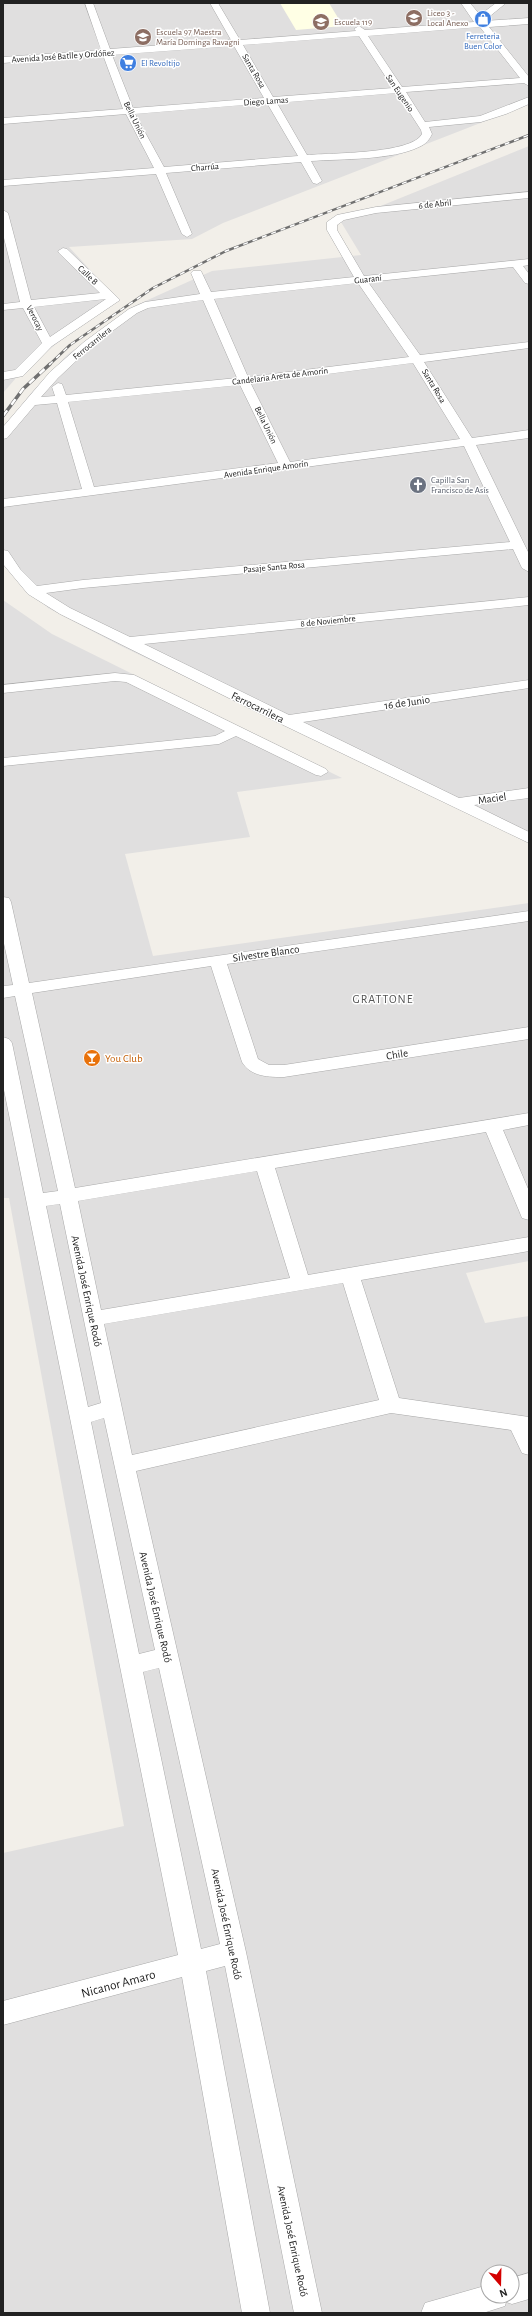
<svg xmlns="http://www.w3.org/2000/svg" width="532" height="2316" font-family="'Alegreya Sans',sans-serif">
	<rect width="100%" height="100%" fill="#f2efe9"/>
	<path fill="#e0dfdf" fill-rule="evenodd" d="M3 3H529V104L223 223 192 239 69 247 118 300 56 344 16 378 3 393Z
		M529 146V842L121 646 48 608 3 563V428L31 393 67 355 130 308 212 271 361 255 341 222Z
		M3 600 52 634 342 778 237 792 250 837 125 854 153 956 529 903V1261L466 1273 485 1323 529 1316V2313H3V1853L124 1826 9 1198H3ZM488 2272H512V2296H488Z"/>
	<path fill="#ffffe5" d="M280 3H329L343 26 296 30Z"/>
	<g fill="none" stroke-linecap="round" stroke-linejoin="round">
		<g stroke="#a9a9a9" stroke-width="1">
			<path id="minor" d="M85 3H93L110 49 231 40 210 3H218L240 40 356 31 354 29 359 26 365 30 474 22 461 3H470L480 15 496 3H506L484 21 529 18V24L489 27 529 77V86L524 83 406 92 425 122 480 116 529 97V104L506 114 481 122 429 127 432 134C429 140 426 144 419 147 393 160 341 159 311 161L322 181 317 184 313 183 301 162 166 173 192 234 187 237 182 234 156 174 3 186V180L154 168 126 114 3 124V118L123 109 103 55 3 63V57L101 50ZM480 27 520 78 402 87 368 36ZM359 36 393 88 273 97 243 45ZM234 46 264 98 133 108 112 55ZM397 93 421 130 422 134C412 154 330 153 307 155L277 103ZM267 103 298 156 164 167 135 114Z
				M529 192V198L376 213 344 220 337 225V230L364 276 529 259V265L523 266 529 274V284L525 283 513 267 368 282 420 355 529 342V348L424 362 472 438 529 430V438L476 445 529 554V572L522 568 513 549 83 588 46 593 70 608 130 637 529 597V605L144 644 289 715 529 680V688L303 722 459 798 529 788V798L474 805 529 832V843L279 723 60 614 28 594 3 564V550L8 551 20 569 37 586 83 580 510 542 464 446 3 507V499L82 489 57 403 35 405 7 438 3 439V427L50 372 84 342 129 309 145 302 200 294 191 273 193 271H201L211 292 354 277 327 230V222L337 215 376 207ZM358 283 409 357 248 377 214 299ZM203 300 237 378 66 395 62 384 58 383 52 387 55 396 41 397 58 378 92 346 137 313 148 308ZM413 363 460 439 290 462 251 384ZM240 385 278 463 94 487 68 402Z
				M3 210 8 213 31 300 100 293 59 253 58 251 63 248 67 249 120 300 52 346 23 376 3 380V372L15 370 42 343 23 308 3 310V304L20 302 3 234ZM106 299 50 337 34 307Z
				M115 673 134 675 326 769 328 772 321 776 316 775 236 736 219 744 3 766V758L215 736 225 731 126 682 115 681 3 693V685Z
				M3 897 9 898 11 902 29 983 529 911V921L227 964 258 1059 269 1065H284L529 1027V1039L284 1077C269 1077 251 1077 242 1062L211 966 32 993 75 1188 529 1113V1125L503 1130 529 1191V1220L522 1218 520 1213 486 1132 275 1168 308 1275 529 1237V1251L361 1280 399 1398 529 1417V1455L522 1453 511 1430 391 1413 136 1471 246 1952 322 2313H294L225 1966 206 1971 270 2313H242L182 1977 3 2025V2001L178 1955 3 1085V1037L9 1039 12 1043 43 1193 58 1191 15 996 3 998V986L13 985 3 939ZM257 1171 290 1278 101 1310 78 1201ZM60 1204 101 1403 88 1407 46 1206ZM343 1283 379 1400 132 1455 104 1324ZM104 1418 155 1650 139 1654 91 1422ZM159 1668 220 1944 201 1949 143 1672Z
				M529 2273V2299L512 2304 506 2302 505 2306 483 2313H421L425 2303 488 2285V2296H512V2278Z"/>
		</g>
		<use href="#minor" fill="#fff" fill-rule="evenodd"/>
		<g stroke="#707070" stroke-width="2.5">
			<path id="rail-far1" d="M49 365 70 345 153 288 226 251 529 135"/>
		</g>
		<g stroke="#707070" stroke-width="3.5">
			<path id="rail" d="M3 416 23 389 50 364"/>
		</g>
		<use href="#rail-far1" stroke="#fff" stroke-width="1.5" stroke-dasharray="5" stroke-linecap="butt"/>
		<use href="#rail" stroke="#fff" stroke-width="2.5" stroke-dasharray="7" stroke-linecap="butt"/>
	</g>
	<defs>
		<g id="school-disc" transform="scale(0.9)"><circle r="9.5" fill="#8d6e63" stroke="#fff"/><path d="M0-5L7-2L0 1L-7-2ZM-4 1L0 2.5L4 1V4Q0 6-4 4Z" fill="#fff"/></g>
		<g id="shop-disc" transform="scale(0.9)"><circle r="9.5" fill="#3f7fe0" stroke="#fff"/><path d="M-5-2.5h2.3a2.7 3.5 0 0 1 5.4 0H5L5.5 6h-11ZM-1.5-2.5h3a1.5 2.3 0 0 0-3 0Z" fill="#fff"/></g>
		<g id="supermarket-disc" transform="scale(0.9)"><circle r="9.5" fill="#3f7fe0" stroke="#fff"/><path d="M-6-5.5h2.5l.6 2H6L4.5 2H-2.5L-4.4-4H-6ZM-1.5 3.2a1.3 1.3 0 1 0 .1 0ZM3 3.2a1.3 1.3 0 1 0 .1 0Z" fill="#fff"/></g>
		<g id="church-disc" transform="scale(0.9)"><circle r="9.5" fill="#6b7280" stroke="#fff"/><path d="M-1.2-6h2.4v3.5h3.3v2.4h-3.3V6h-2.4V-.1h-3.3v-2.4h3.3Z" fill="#fff"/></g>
		<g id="bar-disc" transform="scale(0.9)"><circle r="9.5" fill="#e8710a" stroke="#fff"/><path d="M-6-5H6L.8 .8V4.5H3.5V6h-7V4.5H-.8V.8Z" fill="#fff"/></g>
	</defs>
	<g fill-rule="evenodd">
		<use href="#school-disc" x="414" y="18"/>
		<use href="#shop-disc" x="483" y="19"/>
		<use href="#school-disc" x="321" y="22"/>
		<use href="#school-disc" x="143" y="37"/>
		<use href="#supermarket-disc" x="128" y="63"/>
		<use href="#church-disc" x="418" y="485"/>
		<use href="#bar-disc" x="92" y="1058"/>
	</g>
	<g text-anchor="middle" stroke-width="3" stroke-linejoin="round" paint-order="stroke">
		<g font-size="9" fill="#785e54" stroke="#fff" text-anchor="start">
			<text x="427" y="16">Liceo 3 -<tspan x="427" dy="10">Local Anexo</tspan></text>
			<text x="334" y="25">Escuela 119</text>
			<text x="156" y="35">Escuela 97 Maestra<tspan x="156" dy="10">María Dominga Ravagni</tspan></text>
		</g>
		<g font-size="9" fill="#366cbe" stroke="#fff">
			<text x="483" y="39">Ferreteria<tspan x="483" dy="10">Buen Color</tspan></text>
			<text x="141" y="66" text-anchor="start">El Revoltijo</text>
		</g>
		<g font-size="9" fill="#222" stroke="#fff">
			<text transform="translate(63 56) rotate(-4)" y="3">Avenida José Batlle y Ordóñez</text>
			<text transform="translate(254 71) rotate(60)" y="3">Santa Rosa</text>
			<text transform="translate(400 93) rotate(56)" y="3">San Eugenio</text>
			<text transform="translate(266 101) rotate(-4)" y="3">Diego Lamas</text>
			<text transform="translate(135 120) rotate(64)" y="3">Bella Unión</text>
			<text transform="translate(205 167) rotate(-5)" y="3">Charrúa</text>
			<text transform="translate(435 204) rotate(-6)" y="3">6 de Abril</text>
			<text transform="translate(88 275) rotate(44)" y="3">Calle B</text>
			<text transform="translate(368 279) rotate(-6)" y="3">Guaraní</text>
			<text transform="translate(35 318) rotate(63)" y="3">Verocay</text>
			<text transform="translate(92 343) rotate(-39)" y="3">Ferrocarrilera</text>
			<text transform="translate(280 376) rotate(-7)" y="3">Candelaria Areta de Amorín</text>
			<text transform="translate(434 386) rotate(59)" y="3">Santa Rosa</text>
			<text transform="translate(266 425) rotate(64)" y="3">Bella Unión</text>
			<text transform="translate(266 469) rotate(-8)" y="3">Avenida Enrique Amorín</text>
			<text transform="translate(274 567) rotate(-5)" y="3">Pasaje Santa Rosa</text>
			<text transform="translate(328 621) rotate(-6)" y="3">8 de Noviembre</text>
		</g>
		<g font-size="9" fill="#5b616d" stroke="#fff" text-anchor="start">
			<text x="431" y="483">Capilla San<tspan x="431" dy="10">Francisco de Asís</tspan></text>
		</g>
		<g font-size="11" fill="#222" stroke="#fff">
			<text transform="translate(407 702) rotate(-8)" y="4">16 de Junio</text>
			<text transform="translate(258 707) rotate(26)" y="4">Ferrocarrilera</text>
			<text transform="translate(492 798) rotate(-8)" y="4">Maciel</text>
			<text transform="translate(266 953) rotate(-8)" y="4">Silvestre Blanco</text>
			<text transform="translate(397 1054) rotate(-9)" y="4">Chile</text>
			<text transform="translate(87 1291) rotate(78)" y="4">Avenida José Enrique Rodó</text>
			<text transform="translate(156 1607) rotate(77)" y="4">Avenida José Enrique Rodó</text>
			<text transform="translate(227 1924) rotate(78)" y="4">Avenida José Enrique Rodó</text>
			<text transform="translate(293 2241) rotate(78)" y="4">Avenida José Enrique Rodó</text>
		</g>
		<g font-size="11" fill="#c56008" stroke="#fff" text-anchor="start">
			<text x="105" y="1062">You Club</text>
		</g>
		<g font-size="12" letter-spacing="1" fill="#555" stroke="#fff">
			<text x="383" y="1003">GRATTONE</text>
		</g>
		<g font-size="13" fill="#222" stroke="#fff">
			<text transform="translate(118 1983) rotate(-15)" y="5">Nicanor Amaro</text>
		</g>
	</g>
	<rect width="532" height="2316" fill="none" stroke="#222222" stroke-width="8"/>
	<g transform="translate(500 2284) rotate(160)"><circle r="19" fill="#ffffff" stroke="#a7a7a7"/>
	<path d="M0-3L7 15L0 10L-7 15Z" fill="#d40000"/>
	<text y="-6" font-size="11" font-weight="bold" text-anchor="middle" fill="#222222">N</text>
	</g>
</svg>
